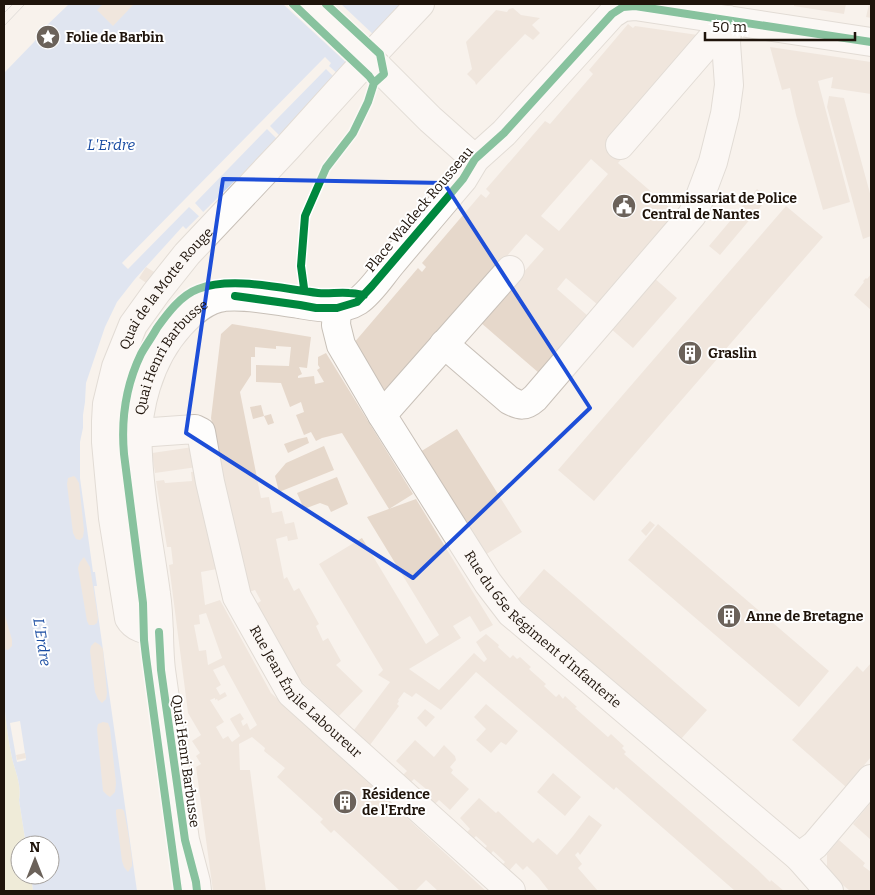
<svg xmlns="http://www.w3.org/2000/svg" width="875" height="895" font-family="Bitter,serif">
	<rect width="100%" height="100%" fill="#f8f2ec"/>
	<path fill="#e4e3bf" d="M4 703C6 721 8 740 12 758 15 771 22 785 19 800L26 845H20V875H31L33 891H4Z"/>
	<path fill="#c4d6f4" d="M69 4H405L337 80 186 229 183 226 135 279 117 302 105 327 86 383 85 402 83 415V428L80 442V478L93 572H95L97 586H94L137 891H33L31 875H50V845H26L19 800C22 785 15 771 12 758 8 740 6 721 4 703V73L34 42 45 27Z"/>
	<path fill="#f8f2ec" d="M283 4H341L376 37 349 65Z
		M325 57 331 63 329 66 339 75 337 80 326 69 270 126 282 138 279 141 267 129 195 203 205 214 201 218 189 207 128 269 122 263Z
		M20 721 26 760 17 762 10 723Z"/>
	<path fill="#e6d8cb" fill-rule="evenodd" d="M103 4H134L113 26 97 10Z
		M794 4H846L844 14 794 6Z
		M869 4H871V18L866 17Z
		M513 8 521 15 540 18 532 25 540 33 533 40 525 34 476 85 475 82 467 74 472 69 466 42 496 10 507 12 509 9Z
		M628 24 633 28 635 26 698 35 628 152 618 163 677 214 598 305 566 278 557 289 588 316 539 373 480 322 544 249 526 234 386 396 373 376 375 374 371 371 353 344 418 268 422 272 426 267 422 263 481 194 486 198 490 193 486 189 545 121 550 124 593 74 589 70ZM591 159 608 174 559 231 541 216Z
		M45 27 58 35 51 47 37 38Z
		M770 47 871 62V94L831 88 833 77 818 81 850 202 823 210 796 115 790 88 782 90Z
		M829 96 844 98 871 197V236L863 239 827 107Z
		M757 189 768 198 720 255 709 246Z
		M786 206 823 237 594 501 558 470Z
		M146 267 159 275 152 287 139 278Z
		M871 274V310L854 295 864 282 863 281 866 278 867 279Z
		M653 277 677 298 633 348 610 328Z
		M232 324 311 337 307 368 299 367 302 374 298 376V378L314 376 315 384 324 382 317 370 320 368 318 365V357L326 353 413 494 389 509 342 433 322 438 316 441 311 432 304 435 296 415 304 412 301 402 290 407 281 383 256 382V365L289 366 291 347 276 346V349L255 347V357H251V375L240 392 261 498 269 497 272 513 282 511 285 524 294 522 298 539 288 541 287 536 276 539 284 579 287 577 294 591 299 588 319 624 316 626 323 641 328 638 341 661 336 665 363 691 339 716 295 676 256 604 261 601 255 590 249 592 243 583 211 418 221 334Z
		M261 405 264 416 253 419 250 407Z
		M271 414 274 423 268 425 264 416Z
		M457 429 522 532 485 555 420 452Z
		M307 437 309 443 288 453 284 444 298 439Z
		M324 446 334 470 279 492 275 476 286 463Z
		M193 447 197 467 155 473 152 453Z
		M198 471 217 569 201 572 205 605 220 600 271 693 373 787 370 789 374 793 377 790 379 792 486 891H438L426 880 415 891H400L334 830 331 833 320 822 323 819 277 777 285 768 264 751 265 748 252 737 239 744 240 770H250L266 891H213L196 767 201 764 196 756 200 753 192 741 201 735 188 713 169 565 173 564 171 547H167L156 481 164 480 165 483 192 481 191 472ZM206 613 222 658 208 665 206 650 199 651 194 625 200 624 199 615ZM224 665 257 725 250 730 247 723 243 726 241 721 244 719 240 713 231 718 230 719 240 736 232 742 228 736 223 739 216 727 224 722 210 700 215 698V700L217 699 218 701 227 696 225 692 220 695 216 688 221 685 213 670Z
		M74 476 76 478 79 483 84 530 83 537 80 540 76 539 73 533 67 484 68 478Z
		M337 477 348 504 331 512 328 506 320 503 304 509 297 493Z
		M416 499 493 625 480 632 470 616 453 626 461 638 409 669 439 690 474 653 484 662 487 659 476 642 486 634 499 645 498 647 510 658 513 655 517 659 520 657 531 667 529 669 546 684 544 686 556 697 559 694 563 699 565 696 577 707 575 708 608 737 611 734 624 746 622 748 626 752 624 754 758 870 770 882 771 880 784 891H742L740 890 739 891H735L616 787 614 790 476 672 441 710 416 693 412 697 404 692 398 700 399 701 397 704 399 706 370 745 354 730 390 682 378 675 383 670 319 564 362 538 426 644 439 635 367 517Z
		M650 521 655 525 646 536 641 531Z
		M658 524 829 671 799 707 628 560Z
		M84 557 90 567 98 618 97 623 94 625H89L87 621 78 568 80 562Z
		M544 569 707 710 681 739 518 599Z
		M4 612 12 640V646L8 650 4 649Z
		M95 642 100 645 103 649 107 693 106 699 102 703 98 699 95 692 90 651 91 646Z
		M871 663V757L846 787 792 740 857 666 863 672Z
		M486 704 518 731 506 745 501 742 491 753 476 740 486 729 474 717Z
		M425 709 435 717 426 727 417 718Z
		M103 722 108 723 110 728 116 783 115 792 110 797 107 795 103 791 97 729 98 724Z
		M415 740 434 757 444 745 455 756 456 760 450 767 453 770 451 773 469 789 450 810 439 800 435 804 422 792 426 789 414 779 411 782 403 775 407 771 396 761Z
		M25 753 26 758 17 760 16 755Z
		M553 773 581 797 565 816 537 792Z
		M479 798 496 813 498 811 533 843 538 838 557 855 573 836 589 815 602 825 580 855 578 852 575 855 582 864 578 868 598 891H549L538 877 527 866 523 870 516 863 508 872 501 866 505 862 493 851 490 855 484 849 487 846 476 836 473 839 466 833 470 829 460 818Z
		M871 802V840L853 824Z
		M118 809H122L124 811 128 832 132 859V866L128 872 124 867 122 861 116 814V810Z
		M839 840 865 863 863 866 871 872V891H850L827 872V854Z"/>
	<g fill="none" stroke-linecap="round" stroke-linejoin="round">
		<g stroke="#c8c0b8" stroke-width="30">
			<g id="minor">
				<path d="M378 67 430 119 475 159"/>
				<path d="M620 145 728 20"/>
				<path id="s1" d="M337 308 336 325 341 345 382 415 488 583 511 613 799 857 829 891"/>
				<path d="M444 344 509 400C520 406 525 407 535 398L692 215 698 202 713 162 725 114 729 85 726 43 728 20"/>
				<path d="M382 415 510 270"/>
				<path id="s2" d="M138 433 195 429 201 432 210 482 237 597 291 693 511 891"/>
				<path id="s3" d="M159 632C148 630 135 629 129 618L113 518 106 442V421L107 404 116 367 133 325 156 293 187 254 287 148 354 74 420 4"/>
				<path d="M799 857 815 845 871 779"/>
				<path id="s4" d="M197 891 196 882 185 840 161 670C158 645 160 619 156 594 150 548 140 502 138 455 135 410 149 359 180 325 192 312 206 299 224 297 246 294 276 301 299 304 317 307 341 312 358 301 371 292 381 276 391 264 411 240 432 216 452 192L463 179 475 159 504 133 612 14 623 7 635 6 871 42"/>
			</g>
		</g>
		<use href="#minor" stroke="#fefdfc" stroke-width="28"/>
		<path stroke="#c4c2c0" stroke-width="1" d="M4 13 13 4
			M4 26 25 4"/>
		<g stroke="#c8c0b8" stroke-width="30" stroke-linecap="butt">
			<path id="minor-bridge" d="M312 4 378 67"/>
		</g>
		<use href="#minor-bridge" stroke="#fefdfc" stroke-width="28"/>
		<g stroke="#fff" stroke-width="11">
			<path id="cycleway" d="M293 4 369 76 374 83
				M303 291 304 288 301 266 305 216 326 168 353 133 368 102 374 83 384 74 380 54 326 4
				M235 296 300 305 316 308H337L357 302 372 286 452 192 463 179 475 159 504 133 612 14 623 7 635 6 871 42
				M159 632 161 670 185 840 196 882 197 891
				M178 891 146 657 144 640 143 603 124 454C121 420 126 385 141 354 146 345 152 337 157 328 167 314 181 295 198 289 233 276 282 289 318 293 329 294 339 292 349 293 354 293 359 294 364 295"/>
		</g>
		<use href="#cycleway" stroke="#00873e" stroke-width="8"/>
	</g>
	<path d="M0 0H875V895H0ZM223 179 444 183 590 408 413 578 186 433Z" fill="#f8f2ec" fill-opacity=".55" fill-rule="evenodd"/>
	<path fill="none" stroke="#1d4ed8" stroke-width="4" stroke-linejoin="round" d="M223 179 444 183 590 408 413 578 186 433Z"/>
	<defs>
		<g id="sight-disc" transform="scale(1.25)"><circle r="9.5" fill="#6b625a" stroke="#fff"/><path d="M0-6L1.8-2.2L6-1.7L2.9 1.2L3.7 5.4L0 3.3L-3.7 5.4L-2.9 1.2L-6-1.7L-1.8-2.2Z" fill="#fff"/></g>
		<g id="civic-disc" transform="scale(1.25)"><circle r="9.5" fill="#6b625a" stroke="#fff"/><path d="M-.6-6.5H3V-4.5H.6V-3L4-1V1h2V6H-6V1h2V-1L-.6-3ZM-1.2 2.5V6h2.4V2.5Z" fill="#fff"/></g>
		<g id="building-disc" transform="scale(1.25)"><circle r="9.5" fill="#6b625a" stroke="#fff"/><path d="M-4-6H4V6H1V3H-1V6H-4ZM-2.5-4.3h1.7v1.8h-1.7ZM.8-4.3h1.7v1.8H.8ZM-2.5-1h1.7V.8h-1.7ZM.8-1h1.7V.8H.8Z" fill="#fff"/></g>
	</defs>
	<g fill-rule="evenodd">
		<use href="#sight-disc" x="48" y="37"/>
		<use href="#civic-disc" x="624" y="206"/>
		<use href="#building-disc" x="690" y="353"/>
		<use href="#building-disc" x="729" y="616"/>
		<use href="#building-disc" x="345" y="802"/>
	</g>
	<g text-anchor="middle" stroke-width="4" stroke-linejoin="round" paint-order="stroke">
		<g font-size="14" font-weight="bold" fill="#1f140b" stroke="#fff" text-anchor="start">
			<text x="66" y="42">Folie de Barbin</text>
			<text x="642" y="203">Commissariat de Police<tspan x="642" dy="16">Central de Nantes</tspan></text>
			<text x="708" y="358">Graslin</text>
			<text x="746" y="621">Anne de Bretagne</text>
			<text x="362" y="799">Résidence<tspan x="362" dy="16">de l'Erdre</tspan></text>
		</g>
		<g font-size="14" fill="#1f140b" stroke="#fff">
			<text transform="translate(419 209) rotate(-50)" y="5">Place Waldeck Rousseau</text>
			<text dy="5" stroke="none"><textPath href="#s3" startOffset="382">Quai de la Motte Rouge</textPath></text>
			<text dy="5" stroke="none"><textPath href="#s4" startOffset="548">Quai Henri Barbusse</textPath></text>
			<text dy="5" stroke="none"><textPath href="#s1" startOffset="389">Rue du 65e Régiment d'Infanterie</textPath></text>
			<text dy="5" stroke="none"><textPath href="#s2" startOffset="351">Rue Jean Émile Laboureur</textPath></text>
			<text transform="translate(186 761) rotate(82)" y="5">Quai Henri Barbusse</text>
		</g>
		<g font-size="15" font-style="italic" fill="#1a4ca2" stroke="#fff">
			<text x="111" y="150">L'Erdre</text>
			<text transform="translate(42 642) rotate(81)" y="5">L'Erdre</text>
		</g>
	</g>
	<rect width="875" height="895" fill="none" stroke="#1f140b" stroke-width="10"/>
	<g transform="translate(35 860)"><circle r="24" fill="#ffffff" stroke="#a5a19d"/>
	<path d="M0-4L9 19L0 12L-9 19Z" fill="#6b625a"/>
	<text y="-8" font-size="14" font-weight="bold" text-anchor="middle" fill="#1f140b">N</text>
	</g>
	<path d="M705 32v8h150v-8" fill="none" stroke="#1f140b" stroke-width="2.5"/>
	<text x="712" y="32" font-size="15" fill="#1f140b" stroke="#ffffff" stroke-width="4" paint-order="stroke">50 m</text>
</svg>
